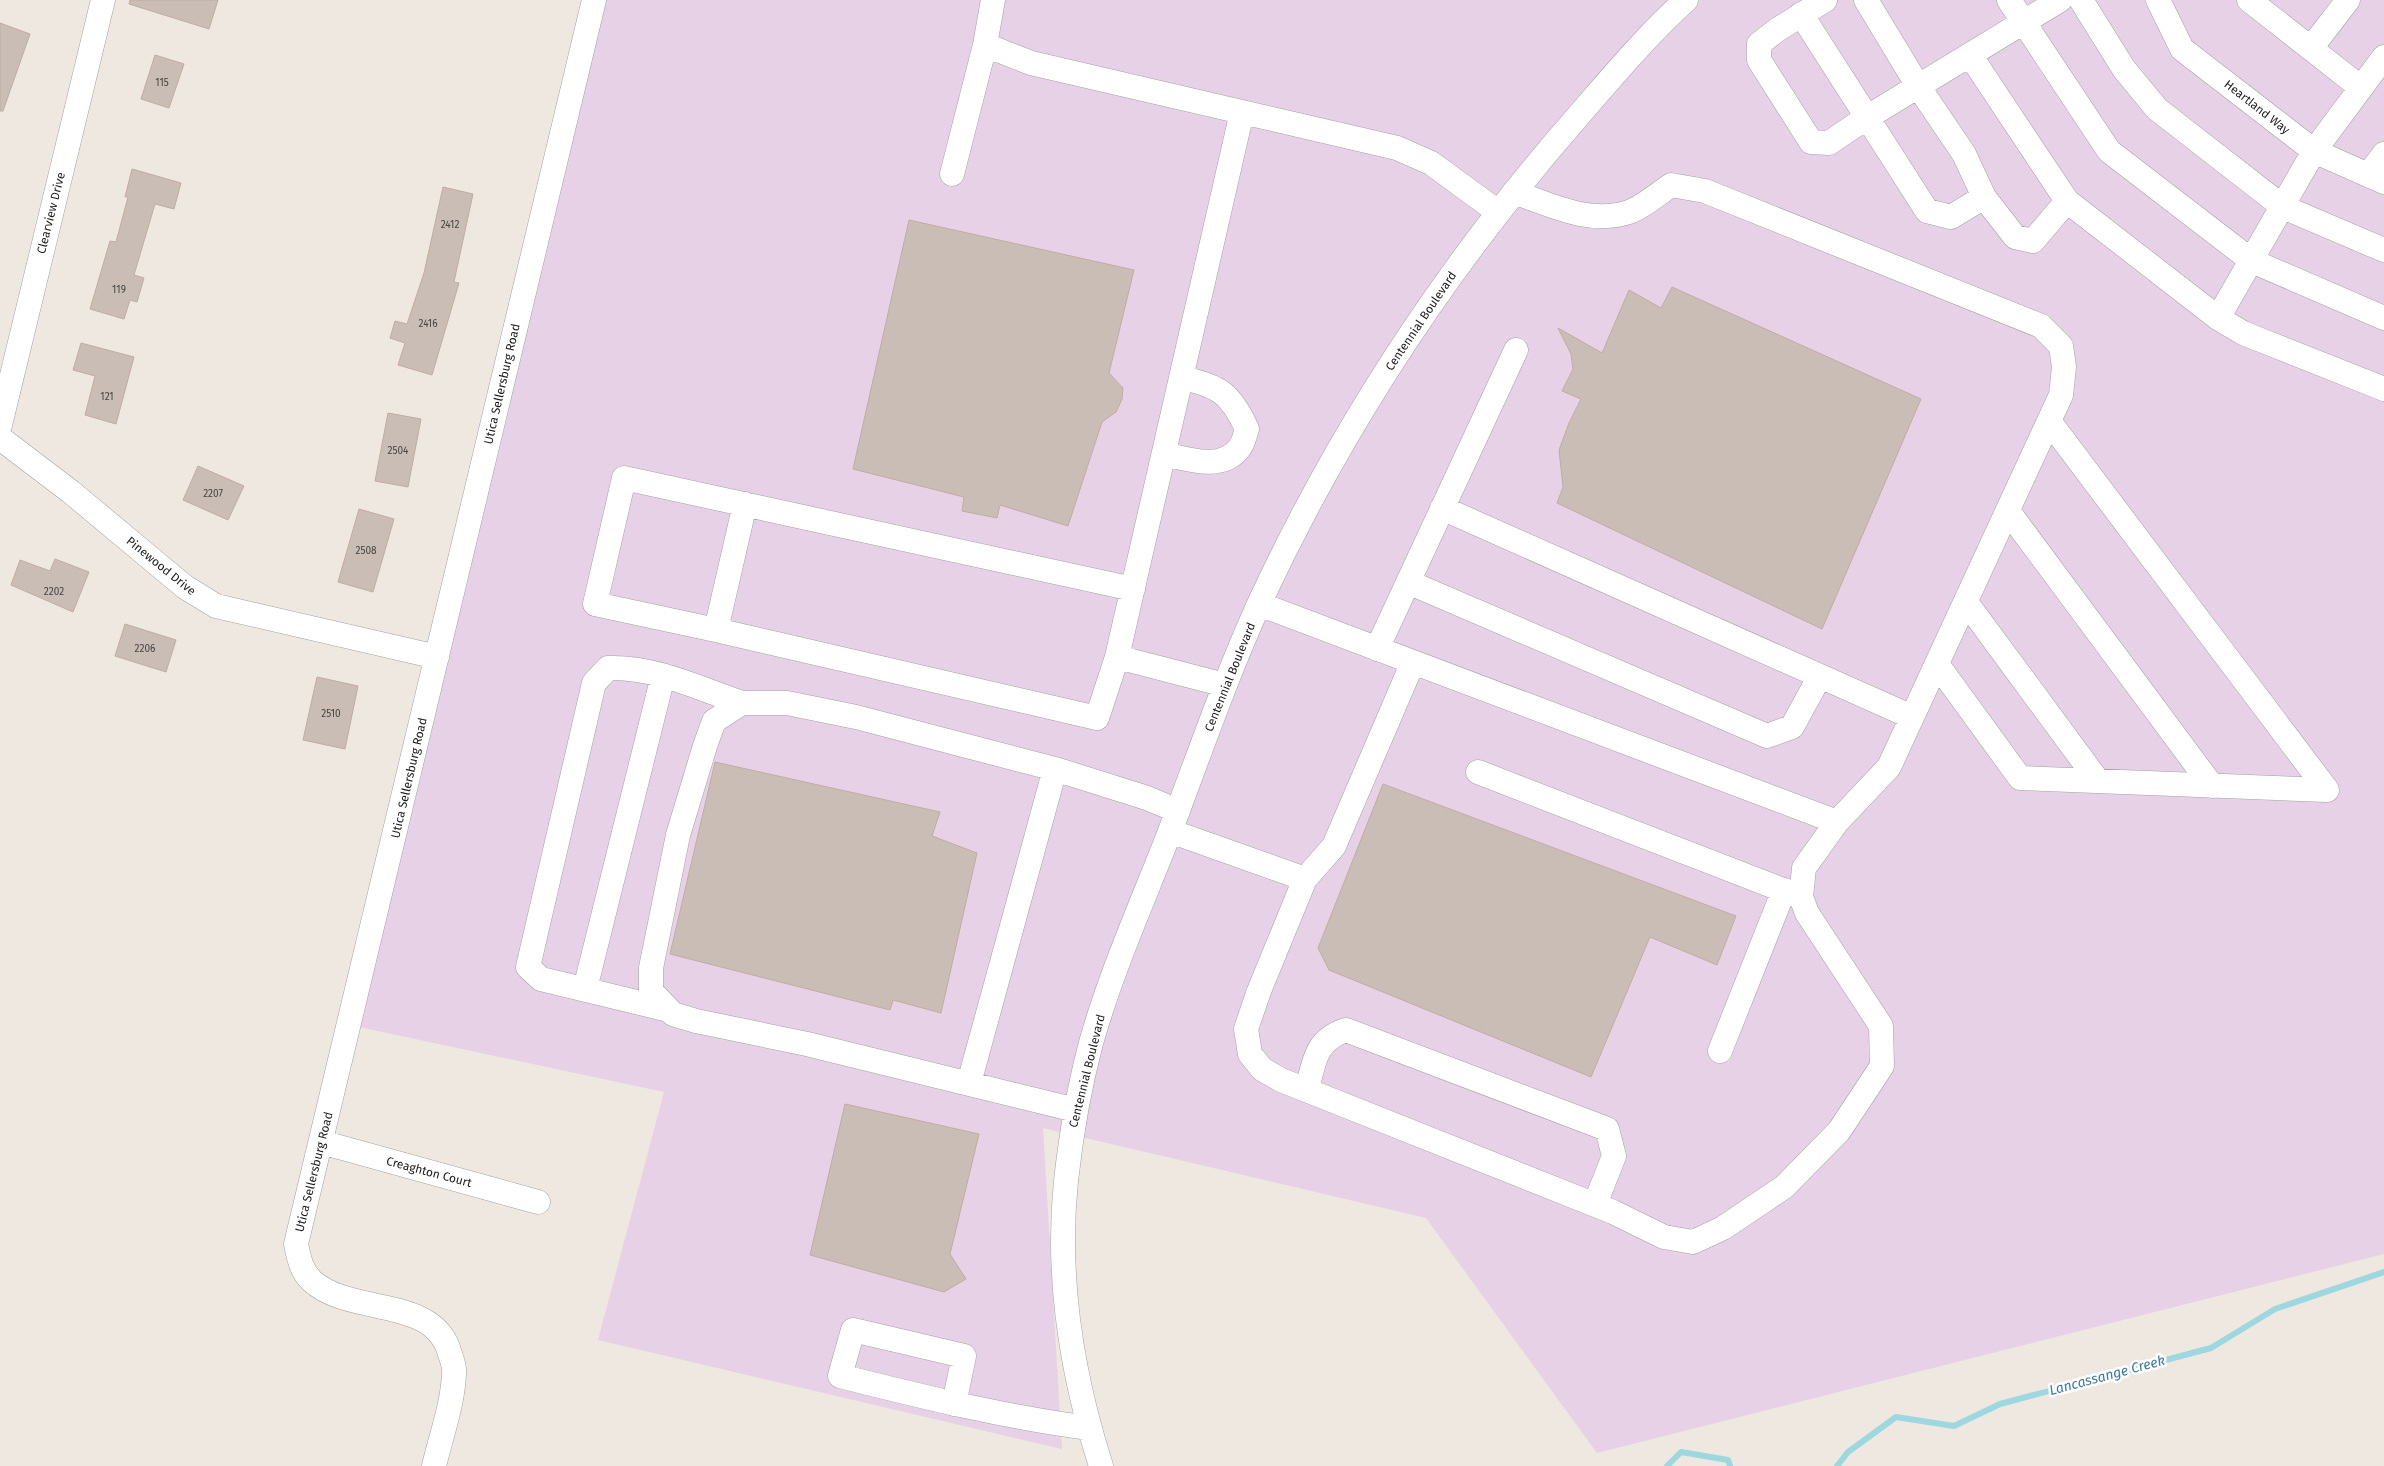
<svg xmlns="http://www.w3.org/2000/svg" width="2384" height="1466" font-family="'Fira Sans',sans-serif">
	<rect width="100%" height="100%" fill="#eee8e0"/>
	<path fill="#e7d1e6" d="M604 0H2384V1254L1597 1453 1426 1218 1043 1128 1062 1449 598 1340 664 1092 359 1027Z"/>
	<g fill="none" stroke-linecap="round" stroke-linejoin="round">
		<path stroke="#9dd7df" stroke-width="6" d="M1667 1466 1681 1452 1728 1460 1730 1466
			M1837 1466 1848 1452 1896 1417 1954 1426 2000 1404 2211 1348 2275 1309 2384 1272"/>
	</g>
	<path fill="#cabdb6" stroke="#c0aca2" d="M130 0H218L209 29 129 4Z
		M0 23 30 34 3 111H0Z
		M155 55 184 64 169 108 141 99Z
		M132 169 181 183 174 209 155 204 134 275 144 278 137 302 130 300 124 319 90 309 110 241 116 242 128 197H125Z
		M443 187 473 194 454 282 459 283 432 375 398 365 405 343 390 338 395 321 407 324 424 273Z
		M909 220 1134 270 1109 373 1123 388 1122 399 1116 412 1102 422 1068 526 1000 505 997 518 962 511 964 497 853 469Z
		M1672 287 1921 399 1822 629 1557 503 1563 487 1559 450 1569 423 1581 399 1562 391 1573 369 1571 354 1558 328 1602 353 1629 290 1661 308Z
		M81 343 134 357 116 424 85 415 95 376 73 370Z
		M388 413 421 419 408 487 375 481Z
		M198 466 244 486 228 520 183 500Z
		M359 509 394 519 373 592 338 582Z
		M55 559 89 572 73 612 11 585 20 560 50 571Z
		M125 624 176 640 166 672 115 656Z
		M317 677 358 686 345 749 303 740Z
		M715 762 940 812 932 836 977 853 941 1013 893 1000 890 1010 670 954Z
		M1383 784 1736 916 1717 965 1650 937 1591 1077 1329 970 1318 948Z
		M845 1104 979 1134 950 1254 966 1279 944 1292 810 1255Z"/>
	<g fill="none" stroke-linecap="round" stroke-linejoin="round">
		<g stroke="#a2a2a2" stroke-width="25">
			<path id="minor" d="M993 0 985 45 1031 63 1397 148 1431 163 1498 212
				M1825 0 1777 30 1759 44V60L1811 142 1829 143 1866 118 2060 0
				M1866 0 1918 86 1964 154 1984 197
				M2009 0 2109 151 2252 261 2384 318
				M2081 0 2124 69 2157 109 2283 207 2384 250
				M2158 0 2182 49 2314 151 2384 182
				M2249 0 2360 87
				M1801 14 1927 211 1951 217 1984 197 2015 237 2033 241 2067 201
				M2311 48 2348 0
				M1970 55 2067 201 2218 318 2243 333 2384 389
				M952 174 985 45
				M2368 175 2384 154
				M2218 318 2314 151 2384 57
				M0 425 103 0
				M0 438 71 492 185 587 216 606 437 657
				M1164 454C1187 459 1223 472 1240 447 1244 442 1245 434 1247 429 1231 394 1219 385 1181 378
				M1442 508 1912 717
				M2008 511 2212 786
				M1408 582 1767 736 1792 727 1820 676
				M1133 589 624 478 595 604 716 630 1097 718 1117 657 1242 112
				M1966 602 2098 781
				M1259 604 1837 822
				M716 630 745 504
				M1377 649 1516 350
				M1117 657 1225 685
				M1937 664 2020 778 2327 790 2049 421
				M1478 772 1801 897
				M1170 831 1305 879 1259 991 1246 1029 1250 1054 1262 1069 1281 1080 1613 1212 1664 1237 1693 1242 1723 1228 1784 1187 1839 1131 1882 1066 1881 1026 1807 913 1801 897 1804 868 1837 822 1889 767 2061 395 2064 367 2061 346 2041 326 1705 191 1671 185C1658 194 1643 207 1629 212 1590 225 1550 205 1514 192
				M1305 879 1334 846 1413 662
				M585 989 663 676
				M669 1010 541 979 528 967 594 683 608 668C654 666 700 689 742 703
				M1720 1051 1784 890
				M969 1083 1055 769
				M1307 1090C1314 1062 1315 1040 1346 1030L1607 1129 1614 1156 1595 1204
				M1076 1110 807 1044 696 1021 673 1014 651 991V968L678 835 705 746 714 721 742 703H787L856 717 1055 769 1147 798 1178 811
				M321 1142 538 1202
				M954 1404 964 1356 853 1330 840 1376C923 1397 1005 1417 1089 1428
				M434 1466C441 1436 453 1404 454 1373 455 1367 452 1360 450 1354 435 1295 350 1316 312 1281 301 1271 299 1258 296 1244L594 0
				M1101 1466C1072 1375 1056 1277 1066 1181 1071 1135 1079 1088 1091 1043 1111 972 1142 903 1169 834 1198 758 1225 679 1259 604 1341 427 1451 261 1579 115 1613 76 1647 35 1686 0"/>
		</g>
		<use href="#minor" stroke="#fff" stroke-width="24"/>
	</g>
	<g text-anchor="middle" stroke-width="5" stroke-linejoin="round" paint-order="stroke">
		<g font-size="10" fill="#474442">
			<text x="162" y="86">115</text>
			<text x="450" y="228">2412</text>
			<text x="119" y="293">119</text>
			<text x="428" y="327">2416</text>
			<text x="107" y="400">121</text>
			<text x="398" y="454">2504</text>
			<text x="213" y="497">2207</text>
			<text x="366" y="554">2508</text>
			<text x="54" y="595">2202</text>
			<text x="145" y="652">2206</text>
			<text x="331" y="717">2510</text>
		</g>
		<g font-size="12" fill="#1b1b1b" stroke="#fff">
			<text transform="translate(2257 107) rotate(38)" y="4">Heartland Way</text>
			<text transform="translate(51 213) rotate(-76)" y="4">Clearview Drive</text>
			<text transform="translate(1421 321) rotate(-56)" y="4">Centennial Boulevard</text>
			<text transform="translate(502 384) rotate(-77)" y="4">Utica Sellersburg Road</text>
			<text transform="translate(161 566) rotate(39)" y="4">Pinewood Drive</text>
			<text transform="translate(1230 677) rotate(-68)" y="4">Centennial Boulevard</text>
			<text transform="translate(409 778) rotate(-77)" y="4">Utica Sellersburg Road</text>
			<text transform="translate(1087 1071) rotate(-76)" y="4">Centennial Boulevard</text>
			<text transform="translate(314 1172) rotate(-76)" y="4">Utica Sellersburg Road</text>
			<text transform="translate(429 1172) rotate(15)" y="4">Creaghton Court</text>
		</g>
		<g font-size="14" font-style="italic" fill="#3e79a0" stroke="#fff">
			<text transform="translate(2107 1375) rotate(-15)" y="5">Lancassange Creek</text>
		</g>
	</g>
</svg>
